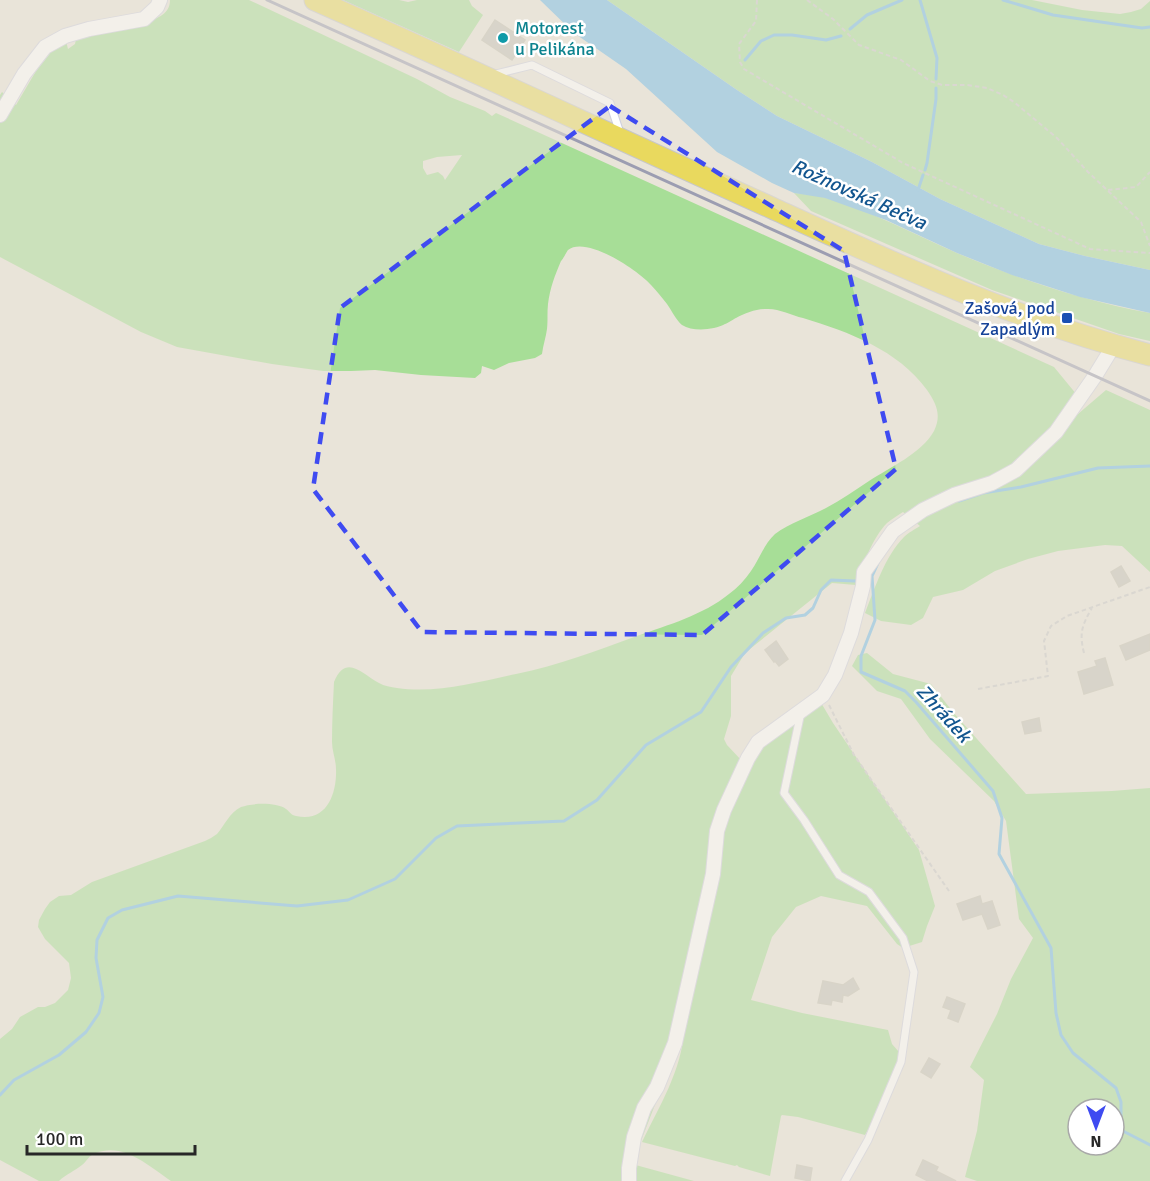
<svg xmlns="http://www.w3.org/2000/svg" width="1150" height="1181" font-family="Signika,sans-serif">
	<rect width="100%" height="100%" fill="#e9e4d9"/>
	<path fill="#a7de97" fill-rule="evenodd" d="M170 0H249L417 79 450 97 485 111 492 116 496 113 1054 367 1077 395 1064 409 1078 414 1106 390 1150 410V572L1122 546 1105 545 1058 551 1028 559 995 571 963 590 933 597 923 618 911 625 881 621 865 613C875 588 885 556 904 537 908 533 915 529 920 526L903 512C898 515 892 519 887 523 873 537 862 566 856 585L832 583 745 653 731 676V716L724 739 727 745 743 762 820 701 833 723 919 850 935 906 927 926 922 942 903 948 897 944 867 906 821 896 796 907 772 937 751 1000 802 1013 888 1030 892 1044 899 1052 896 1074 879 1111 865 1135 798 1117 782 1115 781 1116 770 1176 739 1167 737 1165 735 1166 642 1142C659 1107 682 1070 684 1030L632 1164 694 1181H171C150 1167 124 1142 96 1153 89 1155 87 1161 82 1165 75 1171 66 1174 59 1181H39L0 1160V1039L12 1029 20 1017 38 1007H45L55 1003 68 990 71 978 69 963 45 939 38 927 39 920 45 909 50 902 59 896 71 895 92 882 205 841C209 839 213 837 217 834 225 825 229 813 241 807 252 803 276 802 286 809 290 812 291 815 296 816 327 823 337 793 336 769 336 760 332 751 332 742 332 722 333 702 334 682 346 653 362 674 379 683 384 686 391 687 397 688 436 694 478 682 516 674 559 665 596 651 637 636 668 625 703 615 729 594 737 588 745 580 751 571 759 560 764 544 775 534 790 523 809 517 826 508 841 500 855 490 869 481 889 468 922 453 934 431 942 415 936 403 927 390 898 350 849 332 803 318 791 315 778 308 766 309 756 309 745 313 736 318 735 318 727 324 725 324 714 330 693 332 682 325 676 320 672 311 667 304 662 298 657 291 651 285 639 271 586 235 568 250 567 251 562 261 561 261 555 275 550 288 548 304 547 312 548 320 547 329 546 337 543 345 542 354L535 358 509 363 494 370 482 366 481 373 475 378 421 375 375 370 351 371H323L272 364 177 347 141 332 0 257V95L2 92 16 105 36 71 51 52 66 41 68 49 75 44 77 34 146 22C158 18 170 14 170 0ZM462 155 445 180 443 176 438 172 427 175 423 168V161L437 157Z
		M343 0H399L408 2 417 0H469L472 6 483 15 459 52Z
		M607 0H1032L1082 10 1120 14 1131 12 1141 9 1150 1V270L1085 256 1039 244 940 199 872 162 777 116 737 90Z
		M794 193C804 194 816 195 826 198 871 211 914 234 957 253 1019 279 1084 301 1150 313V341L1119 334 992 290 811 211Z
		M867 653 893 674 931 684 953 712 1026 794 1112 791 1150 788V1181H977L965 1177 977 1131 984 1080 970 1067 997 1014 1011 979 1033 938 1019 919 1006 821 994 801 930 739 901 699 877 691 852 666 858 655ZM1078 1109H1114V1145H1078Z"/>
	<path fill="#6fbae8" d="M540 0H607L737 90 777 116 872 162 940 199 1039 244 1085 256 1150 270V313L1080 297 1012 275 957 253 886 220 825 198 794 193 772 183 717 152 626 69 574 33Z"/>
	<g fill="none" stroke-linecap="round" stroke-linejoin="round">
		<path stroke="#6fbae8" stroke-width="3" d="M920 0 937 58 936 79
			M1003 0 1053 15 1142 28 1150 27
			M850 29 867 15 902 0
			M745 60 761 41 774 35H792L826 40 841 36
			M925 170 927 163 936 99V88
			M918 190 923 175
			M959 501 983 493 1021 487 1098 468 1150 466
			M878 563 872 576 875 620 861 656V672L905 691 916 702 993 791 1002 818 999 854 1051 948 1056 1013 1061 1035 1073 1053 1116 1088 1121 1102V1130L1150 1145
			M0 1095 14 1080 59 1055 86 1032 99 1013 103 997 96 958 97 940 108 918 122 910 178 896 297 906 348 900 395 879 436 838 457 826 564 821 597 800 646 745 701 712 731 667 763 633 786 618 805 615 813 608 821 590 831 580 855 581 859 580"/>
	</g>
	<path fill="#c4c1b9" stroke="#c4c0b3" stroke-width="1.5" d="M495 20 525 40 512 60 482 40Z
		M1121 566 1130 581 1119 587 1111 572Z
		M1150 634V650L1126 660 1120 646Z
		M776 641 788 659 779 666 775 661 774 662 765 650Z
		M1105 658 1113 685 1084 694 1078 672 1097 666 1095 661Z
		M1039 718 1041 731 1025 734 1022 722Z
		M980 896 982 904 992 901 1000 925 988 929 982 914 963 920 957 904Z
		M853 978 859 989 848 996 843 995 842 1002 832 1000 831 1005 818 1003 823 981 843 985Z
		M947 997 965 1004 958 1022 948 1018 951 1010 943 1007Z
		M929 1058 940 1064 931 1078 921 1072Z
		M923 1160 938 1167 936 1171 956 1181H928L916 1175Z
		M797 1165 812 1168 810 1181 795 1178Z"/>
	<g fill="none" stroke-linecap="round" stroke-linejoin="round">
		<g stroke="#ced0e0" stroke-width="9">
			<path id="lane" d="M492 75 532 65 610 103 620 133
				M801 712 784 793 804 820 839 875 869 892 903 938 914 972 901 1062 868 1140 845 1181"/>
		</g>
		<g stroke="#ced0e0" stroke-width="16">
			<path id="street" d="M0 115 24 74 45 47 65 36 89 29 144 19 157 7 160 0
				M629 1181V1168L634 1137 644 1108 657 1087 675 1043 713 874 717 831 724 810 748 758 758 742 823 695 835 675 851 633 863 586 864 572 893 531 923 510 954 495 992 483 1016 470 1056 432 1095 376 1114 345"/>
		</g>
		<g stroke="#c7c7c7" stroke-width="23">
			<path id="primary" d="M315 0C468 68 619 139 772 208 895 264 1018 321 1150 355"/>
		</g>
		<path stroke="#c7c7c7" stroke-width="2" stroke-dasharray="4.5 3" stroke-linecap="butt" d="M757 0 756 21 739 44 740 62 744 69 903 163 1090 249 1150 253
			M807 0 833 19 859 45 901 60 930 81 942 85H967L987 88 1003 95 1014 102 1057 138 1088 172 1141 222 1150 246
			M1108 190 1136 187 1150 172
			M1084 653C1079 633 1082 625 1092 608
			M978 689 1048 676 1044 641 1051 626 1067 616 1150 587
			M829 705 854 755 949 891"/>
		<use href="#lane" stroke="#fff" stroke-width="7"/>
		<use href="#street" stroke="#fff" stroke-width="14"/>
		<use href="#primary" stroke="#e9d95e" stroke-width="21"/>
		<path stroke="#9c9db1" stroke-width="3" d="M267 0 1150 401"/>
	</g>
	<path d="M0 0H1150V1181H0ZM610 106 844 251 896 469 702 635 422 632 313 489 340 308Z" fill="#e9e4d9" fill-opacity=".55" fill-rule="evenodd"/>
	<path fill="none" stroke="#3f4bf1" stroke-width="4.5" stroke-dasharray="12 8" stroke-linejoin="round" d="M610 106 844 251 896 469 702 635 422 632 313 489 340 308Z"/>
	<circle fill="#0f9aa8" stroke="#fff" stroke-width="2" cx="503" cy="38" r="6"/>
	<rect fill="#1a4fb4" stroke="#fff" stroke-width="2" x="1061" y="312" width="12" height="12" rx="3"/>
	<g text-anchor="middle" stroke-width="5" stroke-linejoin="round" paint-order="stroke">
		<g font-size="18" fill="#0d838f" stroke="#fff" text-anchor="start">
			<text x="515" y="34">Motorest<tspan x="515" dy="21">u Pelikána</tspan></text>
		</g>
		<g font-size="18" fill="#164399" stroke="#fff" text-anchor="end">
			<text x="1055" y="314">Zašová, pod<tspan x="1055" dy="21">Zapadlým</tspan></text>
		</g>
		<g font-size="20" font-style="italic" fill="#13568f" stroke="#fff">
			<text transform="translate(859 194) rotate(24)" y="7">Rožnovská Bečva</text>
			<text transform="translate(944 713) rotate(48)" y="7">Zhrádek</text>
		</g>
	</g>
	<g transform="translate(1096 1127) rotate(180)"><circle r="28" fill="#ffffff" stroke="#a9a9a9" stroke-width="1.5"/>
	<path d="M0-4.5L10 22L0 15L-10 22Z" fill="#3f4bf1"/>
	<text y="-9" font-size="16" font-weight="bold" text-anchor="middle" fill="#272727">N</text>
	</g>
	<path d="M27 1145v9h168v-9" fill="none" stroke="#272727" stroke-width="3"/>
	<text x="36" y="1145" font-size="18" fill="#272727" stroke="#ffffff" stroke-width="4.5" paint-order="stroke">100 m</text>
</svg>
